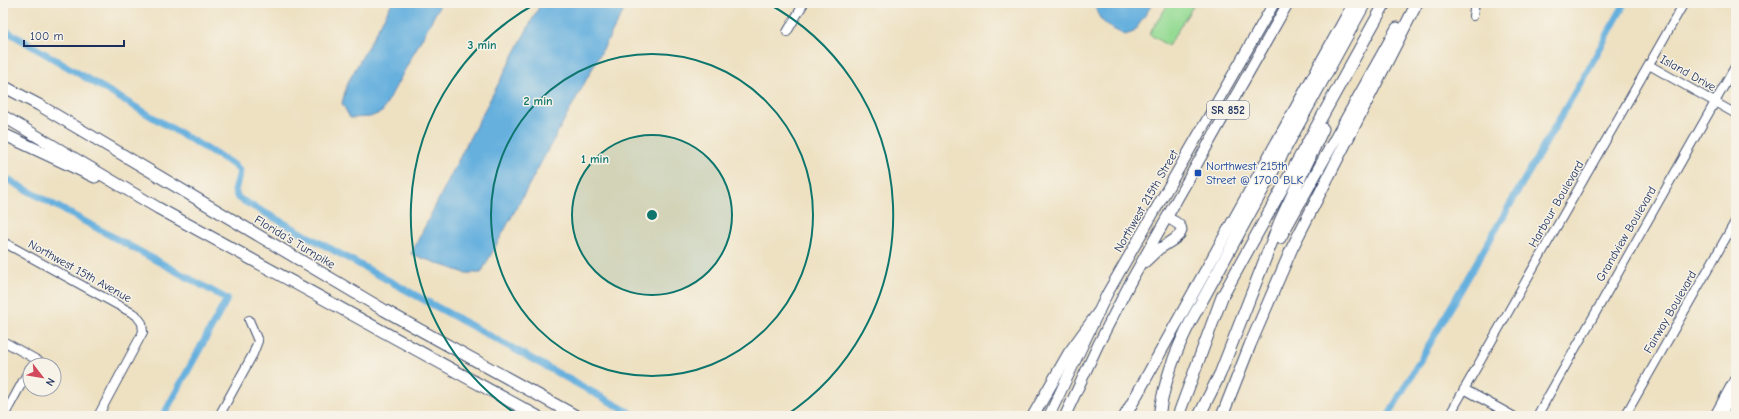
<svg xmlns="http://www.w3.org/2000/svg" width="1739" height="419" font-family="'Comic Neue',sans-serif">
	<rect width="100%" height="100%" fill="#f7f3e8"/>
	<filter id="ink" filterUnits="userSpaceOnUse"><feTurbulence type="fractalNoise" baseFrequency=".025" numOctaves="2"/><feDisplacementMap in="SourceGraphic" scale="8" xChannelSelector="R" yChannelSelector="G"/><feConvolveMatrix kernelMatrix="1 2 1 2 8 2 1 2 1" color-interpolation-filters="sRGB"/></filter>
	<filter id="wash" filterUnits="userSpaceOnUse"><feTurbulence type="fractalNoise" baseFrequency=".012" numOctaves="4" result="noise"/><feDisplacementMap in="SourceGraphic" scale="16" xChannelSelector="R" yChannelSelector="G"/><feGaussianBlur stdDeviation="0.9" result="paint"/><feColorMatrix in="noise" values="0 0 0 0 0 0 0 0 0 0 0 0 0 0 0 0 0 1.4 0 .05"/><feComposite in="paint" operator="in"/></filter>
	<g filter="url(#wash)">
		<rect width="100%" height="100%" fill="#eee1c2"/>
		<path fill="#96db94" stroke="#588579" d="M1169 3H1195L1168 46 1149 34Z"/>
		<path fill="#66b0de" stroke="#40709e" d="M392 3H441L382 112 370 117 350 118 342 103 347 84Z
			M541 3H628L481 273H465L411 254 467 143Z
			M1095 3H1153L1134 32 1125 35C1110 28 1096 21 1095 3Z"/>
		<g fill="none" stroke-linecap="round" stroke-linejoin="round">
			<path stroke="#66b0de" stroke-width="7" d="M3 29 234 165 240 171 235 191 238 198 636 416
				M3 177 227 299 163 416
				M1388 416 1590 66 1625 3"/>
		</g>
	</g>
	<g filter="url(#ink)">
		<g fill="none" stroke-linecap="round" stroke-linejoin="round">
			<g stroke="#3b4a6d" stroke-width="10">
				<path id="minor" d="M1473 16 1475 3
					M787 32 804 3
					M1649 65 1736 114
					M3 242 136 315 142 323 143 332 98 416
					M3 341 46 365
					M1464 389 1513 416
					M4 416 30 368
					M219 416 253 354 258 341 249 320
					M1449 416 1684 3
					M1537 416 1736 65
					M1625 416 1736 220
					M1714 416 1736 376
					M1721 416 1736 390"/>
			</g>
			<g stroke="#3b4a6d" stroke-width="12">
				<path id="major" d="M1145 262C1150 258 1154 253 1159 249 1173 240 1197 230 1167 218
					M1049 416 1107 294 1274 3
					M1065 416 1098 345 1132 279 1288 3"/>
			</g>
			<g stroke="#3b4a6d" stroke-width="13">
				<path id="highway" d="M3 86 39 105 384 310 576 416
					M3 116 158 208 537 416
					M3 134 95 177
					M1280 238 1397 28
					M1033 416 1069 353 1098 313
					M1125 416 1354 3
					M1159 416C1164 382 1176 349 1192 319L1365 3
					M1178 416 1222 297 1385 3
					M1199 416 1220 374 1280 221 1323 129
					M1222 416 1250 345 1292 248 1417 3"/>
			</g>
			<use href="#minor" stroke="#fff" stroke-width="8"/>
			<use href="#major" stroke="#fff" stroke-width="10"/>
			<use href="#highway" stroke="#fff" stroke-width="11"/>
		</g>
	</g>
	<circle cx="652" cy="215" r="80" fill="#0f766e" fill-opacity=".12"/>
	<g fill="none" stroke="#0f766e" stroke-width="2">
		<circle cx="652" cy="215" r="80"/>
		<circle cx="652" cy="215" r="161"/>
		<path d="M519 416A241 241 0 0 1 537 3M767 3A241 241 0 0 1 785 416"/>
	</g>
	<rect fill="#1a4fb4" stroke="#f7f3e8" stroke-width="1.5" x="1194" y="169" width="8" height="8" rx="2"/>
	<g text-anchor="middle" stroke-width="3" stroke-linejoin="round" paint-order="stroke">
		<rect fill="#f7f3e8" stroke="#5d6a87" stroke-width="1" x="1207" y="101" width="42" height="18" rx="3"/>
		<g font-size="11" font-weight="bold" fill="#1b2f5e">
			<text x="1228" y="114">SR 852</text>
		</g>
		<g font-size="12" fill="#1b2f5e" stroke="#f7f3e8">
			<text transform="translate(1688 73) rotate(29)" y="4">Island Drive</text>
			<text transform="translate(1146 201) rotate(-60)" y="4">Northwest 215th Street</text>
			<text transform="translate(1556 204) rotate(-60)" y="4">Harbour Boulevard</text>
			<text transform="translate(1626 234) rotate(-60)" y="4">Grandview Boulevard</text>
			<text transform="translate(295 242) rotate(31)" y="4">Florida's Turnpike</text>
			<text transform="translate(80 271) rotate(29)" y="4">Northwest 15th Avenue</text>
			<text transform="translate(1670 312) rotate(-60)" y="4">Fairway Boulevard</text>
		</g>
		<g font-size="12" fill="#164399" stroke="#f7f3e8" text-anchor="start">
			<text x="1206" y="170">Northwest 215th<tspan x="1206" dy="14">Street @ 1700 BLK</tspan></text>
		</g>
	</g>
	<circle cx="652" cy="215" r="6" fill="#0f766e" stroke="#f7f3e8" stroke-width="2"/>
	<g font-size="12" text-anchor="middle" font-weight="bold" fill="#0f766e" stroke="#f7f3e8" stroke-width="3" stroke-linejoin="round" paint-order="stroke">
		<text x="482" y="49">3 min</text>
		<text x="538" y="105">2 min</text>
		<text x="595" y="163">1 min</text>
	</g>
	<rect width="1739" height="419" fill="none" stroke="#f7f3e8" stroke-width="16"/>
	<g transform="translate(42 377) rotate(121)"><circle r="19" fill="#f7f3e8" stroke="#9fa5b1"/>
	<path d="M0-3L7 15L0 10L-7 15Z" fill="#d1495b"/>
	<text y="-6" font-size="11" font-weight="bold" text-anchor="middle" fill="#1b2f5e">N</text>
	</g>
	<path d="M24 40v6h100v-6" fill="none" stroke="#1b2f5e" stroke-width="2"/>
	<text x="30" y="40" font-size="12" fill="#1b2f5e" stroke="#f7f3e8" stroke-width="3" paint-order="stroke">100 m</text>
</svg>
